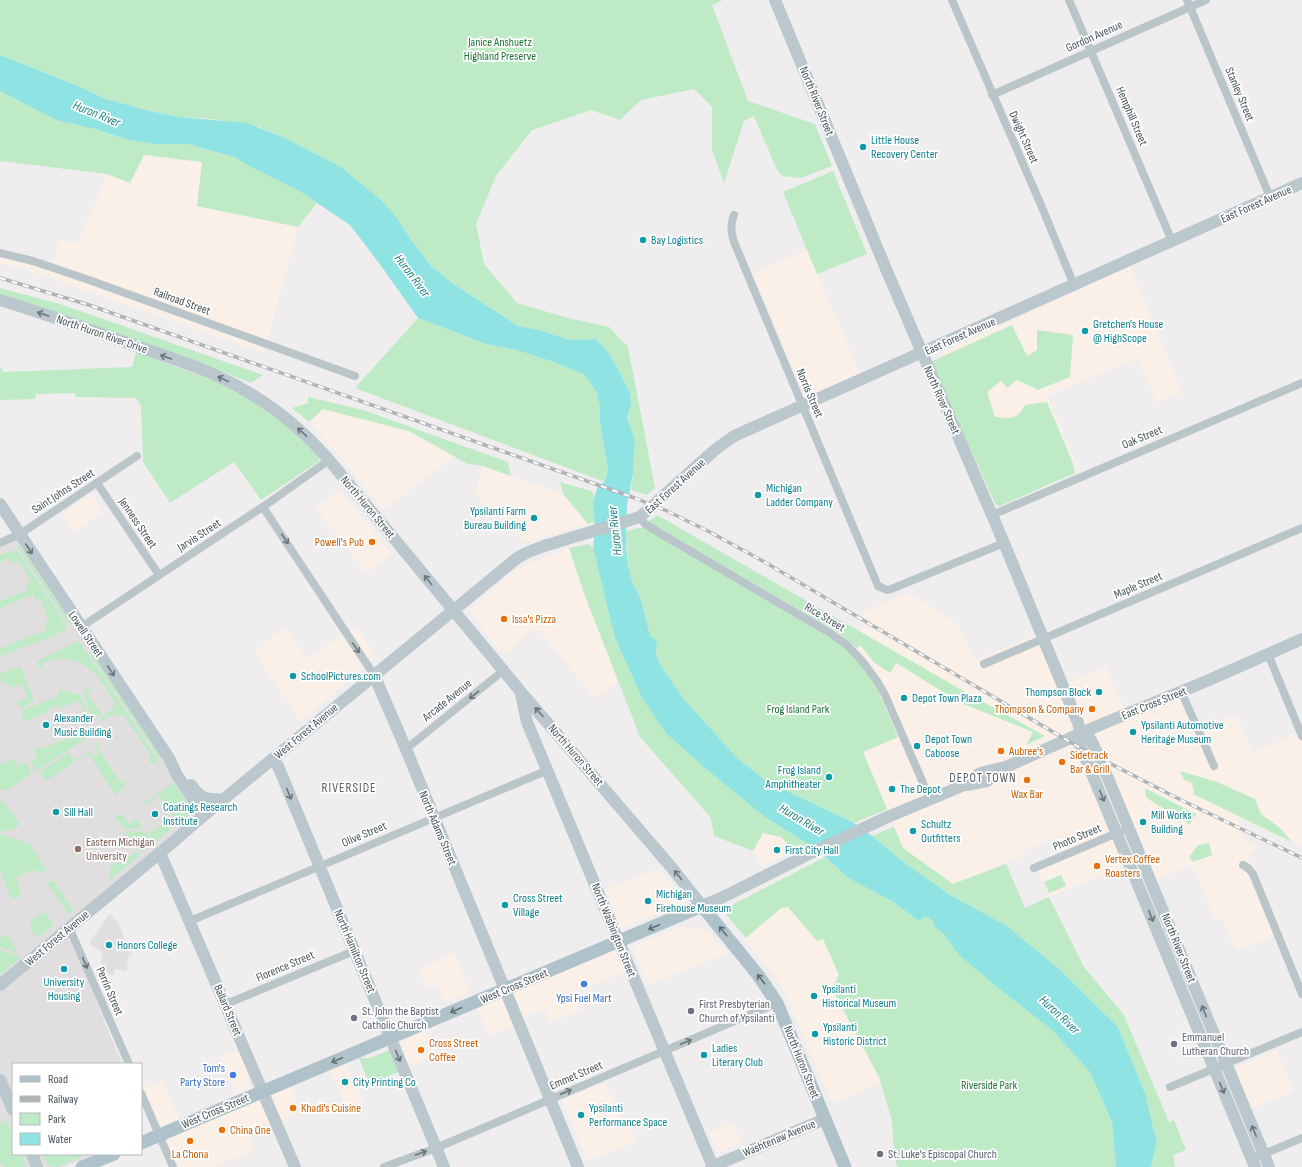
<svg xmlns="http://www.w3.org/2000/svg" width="1302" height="1167" font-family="'Sofia Sans Condensed',sans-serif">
	<rect width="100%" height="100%" fill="#f0edee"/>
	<path fill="#faf0e7" d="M144 155 202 162 197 206 298 227 264 353 19 267 0 264V257L50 270 60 240 78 244 107 174 130 183Z
		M807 250 860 374 807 397H805L753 273Z
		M1130 266 1182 392 1157 403 1138 358 1047 396 1077 468 1002 499 942 353Z
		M323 409 409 431 454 456 384 510 334 449 309 422Z
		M483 466 564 495 588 524 525 542 475 494Z
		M339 490 392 554 366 573 316 508Z
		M92 494 103 512 74 532 62 514Z
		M569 548 585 596 618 681 596 699 536 627 503 654 468 610 517 569Z
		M908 593 956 623 976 660 1042 632 1064 684 1106 667 1126 714 1181 691 1199 730 1236 715 1253 753 1300 732 1302 736V847L1236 816 1247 842 1257 847 1248 856 1282 932 1236 951 1223 920 1217 922 1200 882 1191 865 1155 880 1144 857 1049 897 1036 864 1063 853 1057 837 1023 851 1024 855 953 884 903 848 863 752 898 737 877 690 856 658 864 612Z
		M285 627 307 659 357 627 376 657 301 721 254 652Z
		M763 833 781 837 794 851 762 866 753 851Z
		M658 869 686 902 621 929 605 890Z
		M788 907 817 941 823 939 885 1081 832 1103 781 984 744 939 781 908Z
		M681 927H698L710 934 727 953 648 985 632 947Z
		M616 949 625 972 575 993 582 1009 551 1022 545 1008 522 1017 524 1021 489 1036 477 1007 607 953 608 950Z
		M454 952 470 992 444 1002 437 985 427 987 419 971Z
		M426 1030 436 1055 407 1066 397 1042Z
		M239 1049 248 1071 249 1090 237 1095 220 1057Z
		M1277 1050 1293 1091 1249 1110 1233 1068Z
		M346 1063 363 1102 347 1109 330 1069Z
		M163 1081 179 1119 161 1126 158 1124 143 1089Z
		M605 1082 625 1127 630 1125 637 1141 587 1161 562 1100Z
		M291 1087 302 1112 280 1120 270 1122 247 1131 254 1151 213 1167H179L164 1139Z
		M733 1123 742 1143 718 1153 709 1133Z"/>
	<path fill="#e1dedf" d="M13 534 199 812 66 924 104 1020 122 1064H13V1154H95L63 1167H0V540Z
		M110 914 118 922 126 943V947L130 948 132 955H128L127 971 114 969V974L111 975 101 967 102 952 89 943Z"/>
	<path fill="#bfeac6" d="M0 0H723L712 5 748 101 815 124 832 166 801 178 782 176 777 170 754 116 744 121 724 183 712 150V107L694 89 641 100 620 120 591 110 532 130 496 176 476 224 484 264 517 303 568 318 609 327 628 347 655 488 647 495 631 490 633 474 635 440 627 418 631 403 630 393 618 369 608 352 596 339 570 340 539 330 518 326 455 285 432 267 412 241 395 215 381 200 341 167 283 137 259 127 213 119 179 117 150 111 106 99 78 86 0 55Z
		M0 91 56 120 95 129 129 140 154 144H188L234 157 251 167 301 192 317 203 298 227 197 206 202 162 144 155 130 183 107 174 0 161Z
		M833 171 867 254 817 274 783 192Z
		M0 288 60 304 263 375 251 383 213 368 0 296Z
		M418 318 486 344 516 350 551 361 585 375 597 393 601 407 600 423 608 470 605 482 355 388Z
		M1012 325 1027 356 1037 350V330L1073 335 1070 377 1038 390 1017 380 1007 388 1001 381 987 392 995 417C1011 418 1017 421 1025 405L1047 402 1073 463 1075 473 1000 506 996 505 930 362Z
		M136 352 214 381 249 399 285 425 318 456 319 461 261 500 234 462 170 503 143 462 141 406 136 398 76 397 75 393 36 394 35 399 0 400V367L2 368 3 372 132 367Z
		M308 397 363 410 508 462 511 476 483 466 468 464 409 431 323 409 309 422 292 408 308 403Z
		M560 482 591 491 595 497 593 503 594 522 588 524 564 495Z
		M657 515 967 693 1045 736 1026 745 1033 732 961 703 896 663 890 673 875 663 860 645 857 648 839 633 649 523V521Z
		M639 528H645L820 632C832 639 845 647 855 657 876 679 886 710 898 737L863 752 887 809 854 823 766 781 737 758 683 698 661 666 656 655 657 644 654 639 650 636 641 600 632 581 628 566 626 531Z
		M589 544 593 548 615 638 642 698 706 769 765 817 809 844 794 851 781 837 763 833 753 851 714 836 711 818 640 737 585 596 569 548Z
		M20 546 72 623 69 624 67 622 17 547Z
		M14 550 17 551 67 626V628L54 636 0 656V648L47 630 44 623 49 620 40 599 36 601 33 595 0 608V601L28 590 26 584 31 580 18 561 12 563 9 558 0 562V555Z
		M79 641 158 760 154 763H150L149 761 152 757 123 714 118 717 115 713 97 724 105 714 113 709V705L115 703C96 672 83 650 42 663L43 668H40L38 666 37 661Z
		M91 651 162 756 160 759 89 653Z
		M19 667H21L34 700 32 703 20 708 17 702 28 697 22 684 10 688 7 683 5 682 1 683 0 674Z
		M89 687 91 688V690L87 693 101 713 104 711 95 721 90 713 83 692Z
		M62 690 74 694H80L86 710 84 712 79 701H78L61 708 58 705 47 710V713L42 715 41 714 25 722 21 711 58 696 57 691Z
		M84 730 86 734 85 739 36 771 35 770 31 760 37 758 34 750 40 747 41 749 72 737 73 734Z
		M99 742 100 745 97 747 120 782 124 780 126 782 116 796 88 753 77 761 76 759 88 752 91 753 95 756 99 754 95 745 96 743Z
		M68 753 75 762 46 781 40 772Z
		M15 758 18 766 27 762 31 774 7 790 0 789V764Z
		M1180 771 1217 782 1255 799 1261 814 1280 828 1292 842 1193 794 1194 791 1191 782 1184 780Z
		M174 783 193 811 173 827 168 822 174 818 159 795 144 805 143 803Z
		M1145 788 1196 814 1189 825C1176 811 1160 809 1146 797Z
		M0 801 5 803 19 823 18 827 6 831H0Z
		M118 814 124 816 129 824 136 819 143 829 124 828 115 816Z
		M165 823 169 828V831L155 842 147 830V829L151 833Z
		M894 827 903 848 953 884 1006 864 1025 908 1049 897 1084 967 1124 1015 1169 1122 1174 1120 1186 1150 1173 1155 1175 1167H1151L1157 1141 1153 1128 1146 1096 1118 1027 1058 968 1007 926 950 895 901 860 872 836Z
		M124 831 145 832 152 843C148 848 145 853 138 851Z
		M0 834 30 844 48 873 44 871H27L16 879 22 896 12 900 0 871Z
		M1209 843 1212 855 1193 862 1189 857 1198 845Z
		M134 853 139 854V856L109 880 110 869 112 866Z
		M825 857 848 878 892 901 919 921 924 917 929 918 935 922 959 954 1003 992 1051 1029 1090 1072 1112 1122 1116 1167H897L894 1153 892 1121 879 1077 832 989 839 975 823 939 817 941 788 907 781 908 746 938 724 912 734 904Z
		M1061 875 1066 886 1049 893 1044 882Z
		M53 880 73 910 68 914 47 883Z
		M45 913 54 925 37 938 32 932 30 925C33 917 37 916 45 913Z
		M6 934H7L17 951 15 952 0 947V938Z
		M0 950 21 956 0 975Z
		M392 1049 399 1072 369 1084 359 1058H370Z
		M6 1120 13 1136V1154H21L26 1167H4L0 1162V1123Z
		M42 1154H88L57 1167 48 1166Z"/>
	<path fill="#8fe3e3" d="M0 55 78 86 106 99 150 111 179 117 247 123 283 137 341 167 381 200 395 215 412 241 432 267 455 285 518 326 539 330 570 340 596 339 608 352 618 369 630 393 631 403 627 418 635 440 633 474 627 505 626 546 628 566 632 581 641 600 650 636 657 641 656 655 661 666 683 698 737 758 766 781 854 823 872 836 901 860 950 895 1007 926 1058 968 1118 1027 1146 1096 1153 1128 1157 1141 1151 1167H1116L1112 1122 1090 1072 1051 1029 1003 992 958 954 944 934 934 926V922L929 918 924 917 919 921 892 901 848 878 818 850 765 817 706 769 667 734 642 698 615 638 593 548 595 529 593 503 598 485 605 482 608 470 600 423V407L597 393 585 375 551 361 516 350 486 344 418 318 379 263 350 225 301 192 251 167 234 157 188 144H154L129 140 95 129 56 120 0 91Z"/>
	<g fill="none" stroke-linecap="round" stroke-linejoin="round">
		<path stroke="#bac5c9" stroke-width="8" d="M952 0 1041 205 1074 285
			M1069 0 1172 241
			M1187 0 1270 197
			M992 95 1206 0
			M734 215C730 225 731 232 734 242L878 586 887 590 891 589 1004 543
			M0 253 33 261 89 280 355 376
			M97 483 159 575
			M263 507 374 675
			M992 515 1302 383
			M640 517 645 524 663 535 830 633 847 645 863 662 877 681 885 695 930 799
			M0 543 20 534 137 456
			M81 627 270 502 329 460
			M1268 654 1302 736
			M984 664 1302 528
			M1181 691 1214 766
			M406 749 504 670
			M1243 865 1248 868 1253 874 1302 994
			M1034 868 1129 828
			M190 921 548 770
			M69 927 129 1064
			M226 1004 354 951
			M1170 1087 1302 1032
			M141 1093 173 1167
			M1252 1159 1302 1138
			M384 1167 436 1148 777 1003"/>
		<path stroke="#bac8ce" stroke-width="12" d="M775 0 886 269 1004 543 1078 723 1081 733 1080 745 1255 1167
			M0 300C46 314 91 330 136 346 161 355 188 363 213 374 258 394 297 423 329 460L521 692 672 868 702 906 723 897 807 855 883 819 962 786 979 774 988 771 1006 767 1095 727 1209 680 1302 639
			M0 504 169 758 177 775 199 808 202 817
			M374 675 406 749 578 1167
			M521 694 527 722 713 1167
			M1081 733 1091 740 1100 759 1269 1167
			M272 759 278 766 444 1167
			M191 785C201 799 207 800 224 799
			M967 785 987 781 1004 769
			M160 853 295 1167
			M0 985 167 847 202 817 517 558 528 552 544 546 640 517 690 472 716 449 734 436 1302 183
			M0 1080 13 1110
			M32 1154 37 1167
			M711 1167 825 1119"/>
		<path stroke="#afc2ca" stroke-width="13" d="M141 1143 702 906 758 975 777 1003 845 1167
			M82 1167 114 1154"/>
		<g stroke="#b0b4b7" stroke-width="3.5">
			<path id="rail" d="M0 278 89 305 635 498 667 511 708 531 761 560 1082 749 1179 799 1302 858"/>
		</g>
		<use href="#rail" stroke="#fff" stroke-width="2" stroke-dasharray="6" stroke-linecap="butt"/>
	</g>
	<defs><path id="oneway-shaft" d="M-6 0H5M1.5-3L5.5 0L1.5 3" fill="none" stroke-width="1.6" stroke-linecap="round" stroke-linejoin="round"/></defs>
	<g stroke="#6a777c">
		<use href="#oneway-shaft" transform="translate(43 314) rotate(-161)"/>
		<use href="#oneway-shaft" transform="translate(166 357) rotate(-161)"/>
		<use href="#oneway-shaft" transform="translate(223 379) rotate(-154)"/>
		<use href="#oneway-shaft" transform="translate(302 432) rotate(-137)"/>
		<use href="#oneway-shaft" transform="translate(29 549) rotate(57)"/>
		<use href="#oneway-shaft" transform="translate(428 580) rotate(-129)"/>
		<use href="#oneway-shaft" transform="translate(111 671) rotate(56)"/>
		<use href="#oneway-shaft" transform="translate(539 712) rotate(-131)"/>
		<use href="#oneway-shaft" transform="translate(289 794) rotate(68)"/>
		<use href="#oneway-shaft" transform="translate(1102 796) rotate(68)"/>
		<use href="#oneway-shaft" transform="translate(678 875) rotate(-128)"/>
		<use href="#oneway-shaft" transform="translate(1151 916) rotate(68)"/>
		<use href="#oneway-shaft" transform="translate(1204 1011) rotate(-112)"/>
		<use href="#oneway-shaft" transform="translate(398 1056) rotate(68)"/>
		<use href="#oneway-shaft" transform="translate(1222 1088) rotate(67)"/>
		<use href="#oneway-shaft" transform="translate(1254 1131) rotate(-113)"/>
	</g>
	<g stroke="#6a767b">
		<use href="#oneway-shaft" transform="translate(285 539) rotate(56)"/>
		<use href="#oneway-shaft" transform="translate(356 648) rotate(56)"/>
		<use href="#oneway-shaft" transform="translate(474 695) rotate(141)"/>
		<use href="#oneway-shaft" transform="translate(85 963) rotate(67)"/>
		<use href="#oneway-shaft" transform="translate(686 1042) rotate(-23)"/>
		<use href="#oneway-shaft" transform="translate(566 1092) rotate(-23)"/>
		<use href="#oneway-shaft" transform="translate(421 1153) rotate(-20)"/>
	</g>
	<g stroke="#617075">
		<use href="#oneway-shaft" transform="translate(654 927) rotate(157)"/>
		<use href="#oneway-shaft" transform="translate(723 931) rotate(-129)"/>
		<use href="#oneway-shaft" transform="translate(761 979) rotate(-128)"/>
		<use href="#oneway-shaft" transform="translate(456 1010) rotate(157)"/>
		<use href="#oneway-shaft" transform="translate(337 1060) rotate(157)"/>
	</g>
	<g fill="#0f9aa8" stroke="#fff" stroke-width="1.5">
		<circle cx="863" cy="147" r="4"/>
		<circle cx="643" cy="240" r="4"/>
		<circle cx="1085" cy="331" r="4"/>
		<circle cx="758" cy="495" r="4"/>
		<circle cx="534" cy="518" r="4"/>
		<circle cx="293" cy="676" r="4"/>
		<circle cx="1099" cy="692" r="4"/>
		<circle cx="904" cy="698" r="4"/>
		<circle cx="46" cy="725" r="4"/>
		<circle cx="1133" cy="732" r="4"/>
		<circle cx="917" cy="746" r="4"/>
		<circle cx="829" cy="777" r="4"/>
		<circle cx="892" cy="789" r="4"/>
		<circle cx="56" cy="812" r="4"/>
		<circle cx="155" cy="814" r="4"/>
		<circle cx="1143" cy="822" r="4"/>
		<circle cx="913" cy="831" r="4"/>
		<circle cx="777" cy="850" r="4"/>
		<circle cx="648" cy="901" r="4"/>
		<circle cx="505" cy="905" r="4"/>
		<circle cx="109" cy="945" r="4"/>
		<circle cx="64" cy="969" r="4"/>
		<circle cx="814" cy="996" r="4"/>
		<circle cx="815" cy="1034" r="4"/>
		<circle cx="704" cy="1055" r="4"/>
		<circle cx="345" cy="1082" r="4"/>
		<circle cx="581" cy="1115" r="4"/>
	</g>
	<g fill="#e8710a" stroke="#fff" stroke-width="1.5">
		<circle cx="372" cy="542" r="4"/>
		<circle cx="504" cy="619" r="4"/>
		<circle cx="1092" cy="709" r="4"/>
		<circle cx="1001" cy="751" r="4"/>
		<circle cx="1062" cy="762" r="4"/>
		<circle cx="1027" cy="780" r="4"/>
		<circle cx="1097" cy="866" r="4"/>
		<circle cx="421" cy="1050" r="4"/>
		<circle cx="293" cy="1108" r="4"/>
		<circle cx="222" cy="1130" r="4"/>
		<circle cx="190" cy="1141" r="4"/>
	</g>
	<circle fill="#8d6e63" stroke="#fff" stroke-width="1.5" cx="78" cy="849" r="4"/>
	<g fill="#3f7fe0" stroke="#fff" stroke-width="1.5">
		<circle cx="584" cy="984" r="4"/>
		<circle cx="233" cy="1075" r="4"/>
	</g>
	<g fill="#6b7280" stroke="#fff" stroke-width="1.5">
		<circle cx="691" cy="1011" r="4"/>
		<circle cx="354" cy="1018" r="4"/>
		<circle cx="1174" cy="1044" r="4"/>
		<circle cx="880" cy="1154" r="4"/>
	</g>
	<g text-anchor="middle" stroke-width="3.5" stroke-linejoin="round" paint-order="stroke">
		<g font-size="12" fill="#475459" stroke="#fff">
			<text transform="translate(1094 36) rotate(-24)" y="4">Gordon Avenue</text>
			<text transform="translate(1240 94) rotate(67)" y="4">Stanley Street</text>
			<text transform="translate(817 101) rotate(68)" y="4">North River Street</text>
			<text transform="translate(1132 116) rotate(67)" y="4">Hemphill Street</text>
			<text transform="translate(1024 137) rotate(66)" y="4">Dwight Street</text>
			<text transform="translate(1256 204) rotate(-24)" y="4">East Forest Avenue</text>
			<text transform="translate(182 301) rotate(20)" y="4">Railroad Street</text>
			<text transform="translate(102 334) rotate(19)" y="4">North Huron River Drive</text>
			<text transform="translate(960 336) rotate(-24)" y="4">East Forest Avenue</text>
			<text transform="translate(810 393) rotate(67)" y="4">Norris Street</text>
			<text transform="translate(942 400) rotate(66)" y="4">North River Street</text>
			<text transform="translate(1142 437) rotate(-23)" y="4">Oak Street</text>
			<text transform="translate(675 486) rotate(-42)" y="4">East Forest Avenue</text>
			<text transform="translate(63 491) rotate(-33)" y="4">Saint Johns Street</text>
			<text transform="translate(368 507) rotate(50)" y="4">North Huron Street</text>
			<text transform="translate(138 523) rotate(56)" y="4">Jenness Street</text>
			<text transform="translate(199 535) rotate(-33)" y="4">Jarvis Street</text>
			<text transform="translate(1138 585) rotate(-23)" y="4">Maple Street</text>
			<text transform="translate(825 617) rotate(31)" y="4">Rice Street</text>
			<text transform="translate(86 634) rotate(56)" y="4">Lowell Street</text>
			<text transform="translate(447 700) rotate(-39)" y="4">Arcade Avenue</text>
			<text transform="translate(1154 703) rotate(-22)" y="4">East Cross Street</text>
			<text transform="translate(306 731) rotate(-40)" y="4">West Forest Avenue</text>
			<text transform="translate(576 755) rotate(49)" y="4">North Huron Street</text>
			<text transform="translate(438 828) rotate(67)" y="4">North Adams Street</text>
			<text transform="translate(364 834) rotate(-23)" y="4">Olive Street</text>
			<text transform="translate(1077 837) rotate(-23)" y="4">Photo Street</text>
			<text transform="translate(614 930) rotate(68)" y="4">North Washington Street</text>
			<text transform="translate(57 938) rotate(-40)" y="4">West Forest Avenue</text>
			<text transform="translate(1179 948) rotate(68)" y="4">North River Street</text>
			<text transform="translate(355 951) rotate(67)" y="4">North Hamilton Street</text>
			<text transform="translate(285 966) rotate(-23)" y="4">Florence Street</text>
			<text transform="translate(514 986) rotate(-23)" y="4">West Cross Street</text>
			<text transform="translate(110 991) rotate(67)" y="4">Perrin Street</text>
			<text transform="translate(228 1010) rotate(67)" y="4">Ballard Street</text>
			<text transform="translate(802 1062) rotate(68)" y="4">North Huron Street</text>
			<text transform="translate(576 1075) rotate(-23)" y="4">Emmet Street</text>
			<text transform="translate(215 1111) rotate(-23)" y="4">West Cross Street</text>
			<text transform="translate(779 1138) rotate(-23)" y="4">Washtenaw Avenue</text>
		</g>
		<g font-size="12" fill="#1f7337" stroke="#fff">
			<text x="500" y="46">Janice Anshuetz<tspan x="500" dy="14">Highland Preserve</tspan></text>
			<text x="798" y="713">Frog Island Park</text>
			<text x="989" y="1089">Riverside Park</text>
		</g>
		<g font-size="12" fill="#0d838f" stroke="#fff" text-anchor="start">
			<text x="871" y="144">Little House<tspan x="871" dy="14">Recovery Center</tspan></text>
			<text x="651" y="244">Bay Logistics</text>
			<text x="1093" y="328">Gretchen's House<tspan x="1093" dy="14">@ HighScope</tspan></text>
			<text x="766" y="492">Michigan<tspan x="766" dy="14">Ladder Company</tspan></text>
			<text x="526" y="515" text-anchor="end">Ypsilanti Farm<tspan x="526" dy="14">Bureau Building</tspan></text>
			<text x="301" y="680">SchoolPictures.com</text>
			<text x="1091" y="696" text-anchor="end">Thompson Block</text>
			<text x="912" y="702">Depot Town Plaza</text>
			<text x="54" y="722">Alexander<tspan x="54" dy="14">Music Building</tspan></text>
			<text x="1141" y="729">Ypsilanti Automotive<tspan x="1141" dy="14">Heritage Museum</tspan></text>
			<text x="925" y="743">Depot Town<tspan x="925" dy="14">Caboose</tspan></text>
			<text x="821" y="774" text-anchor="end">Frog Island<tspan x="821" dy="14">Amphitheater</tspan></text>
			<text x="900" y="793">The Depot</text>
			<text x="163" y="811">Coatings Research<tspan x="163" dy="14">Institute</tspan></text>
			<text x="64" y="816">Sill Hall</text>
			<text x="1151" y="819">Mill Works<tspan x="1151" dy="14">Building</tspan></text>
			<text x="921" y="828">Schultz<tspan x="921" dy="14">Outfitters</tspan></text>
			<text x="785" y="854">First City Hall</text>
			<text x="656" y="898">Michigan<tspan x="656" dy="14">Firehouse Museum</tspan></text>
			<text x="513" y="902">Cross Street<tspan x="513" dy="14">Village</tspan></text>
			<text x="117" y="949">Honors College</text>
			<text x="64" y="986" text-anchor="middle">University<tspan x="64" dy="14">Housing</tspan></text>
			<text x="822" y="993">Ypsilanti<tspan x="822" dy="14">Historical Museum</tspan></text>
			<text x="823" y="1031">Ypsilanti<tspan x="823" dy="14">Historic District</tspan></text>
			<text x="712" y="1052">Ladies<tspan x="712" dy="14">Literary Club</tspan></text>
			<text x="353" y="1086">City Printing Co</text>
			<text x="589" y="1112">Ypsilanti<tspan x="589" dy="14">Performance Space</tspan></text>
		</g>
		<g font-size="12" fill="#c56008" stroke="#fff" text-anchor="start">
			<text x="364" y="546" text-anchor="end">Powell's Pub</text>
			<text x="512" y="623">Issa's Pizza</text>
			<text x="1084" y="713" text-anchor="end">Thompson &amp; Company</text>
			<text x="1009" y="755">Aubree's</text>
			<text x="1070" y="759">Sidetrack<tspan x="1070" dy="14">Bar &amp; Grill</tspan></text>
			<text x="1027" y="798" text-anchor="middle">Wax Bar</text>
			<text x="1105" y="863">Vertex Coffee<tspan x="1105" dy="14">Roasters</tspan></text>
			<text x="429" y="1047">Cross Street<tspan x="429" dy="14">Coffee</tspan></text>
			<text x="301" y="1112">Khadi's Cuisine</text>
			<text x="230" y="1134">China One</text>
			<text x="190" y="1158" text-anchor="middle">La Chona</text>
		</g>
		<g font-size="12" fill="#785e54" stroke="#fff" text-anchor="start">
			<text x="86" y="846">Eastern Michigan<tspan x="86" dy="14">University</tspan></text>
		</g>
		<g font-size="12" fill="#366cbe" stroke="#fff">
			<text x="584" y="1002">Ypsi Fuel Mart</text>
			<text x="225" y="1072" text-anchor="end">Tom's<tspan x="225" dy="14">Party Store</tspan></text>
		</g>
		<g font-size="12" fill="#5b616d" stroke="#fff" text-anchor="start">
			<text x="699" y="1008">First Presbyterian<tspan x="699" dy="14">Church of Ypsilanti</tspan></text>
			<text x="362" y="1015">St. John the Baptist<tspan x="362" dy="14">Catholic Church</tspan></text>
			<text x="1182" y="1041">Emmanuel<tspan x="1182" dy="14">Lutheran Church</tspan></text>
			<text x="888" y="1158">St. Luke's Episcopal Church</text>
		</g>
		<g font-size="13" font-style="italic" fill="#177f7f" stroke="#fff">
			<text transform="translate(97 113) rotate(22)" y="5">Huron River</text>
			<text transform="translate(413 275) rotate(53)" y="5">Huron River</text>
			<text transform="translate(614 531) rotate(-96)" y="5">Huron River</text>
			<text transform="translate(802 819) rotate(31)" y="5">Huron River</text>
			<text transform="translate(1060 1014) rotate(43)" y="5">Huron River</text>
		</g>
		<g font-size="13" letter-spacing="1" fill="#5a5f61" stroke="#fff">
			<text x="983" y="782">DEPOT TOWN</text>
			<text x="349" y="792">RIVERSIDE</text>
		</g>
	</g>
	<rect x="12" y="1063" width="130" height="92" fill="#ffffff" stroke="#b5bbbd"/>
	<rect x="20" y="1076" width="20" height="6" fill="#afc2ca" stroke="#b5bbbd"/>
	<text x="48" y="1083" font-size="12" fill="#475459">Road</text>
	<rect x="20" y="1096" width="20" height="6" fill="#b0b4b7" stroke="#b5bbbd"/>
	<text x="48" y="1103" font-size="12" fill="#475459">Railway</text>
	<rect x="20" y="1113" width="20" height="12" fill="#bfeac6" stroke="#b5bbbd"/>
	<text x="48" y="1123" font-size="12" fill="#475459">Park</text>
	<rect x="20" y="1133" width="20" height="12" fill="#8fe3e3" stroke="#b5bbbd"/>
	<text x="48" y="1143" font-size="12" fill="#475459">Water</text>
</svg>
